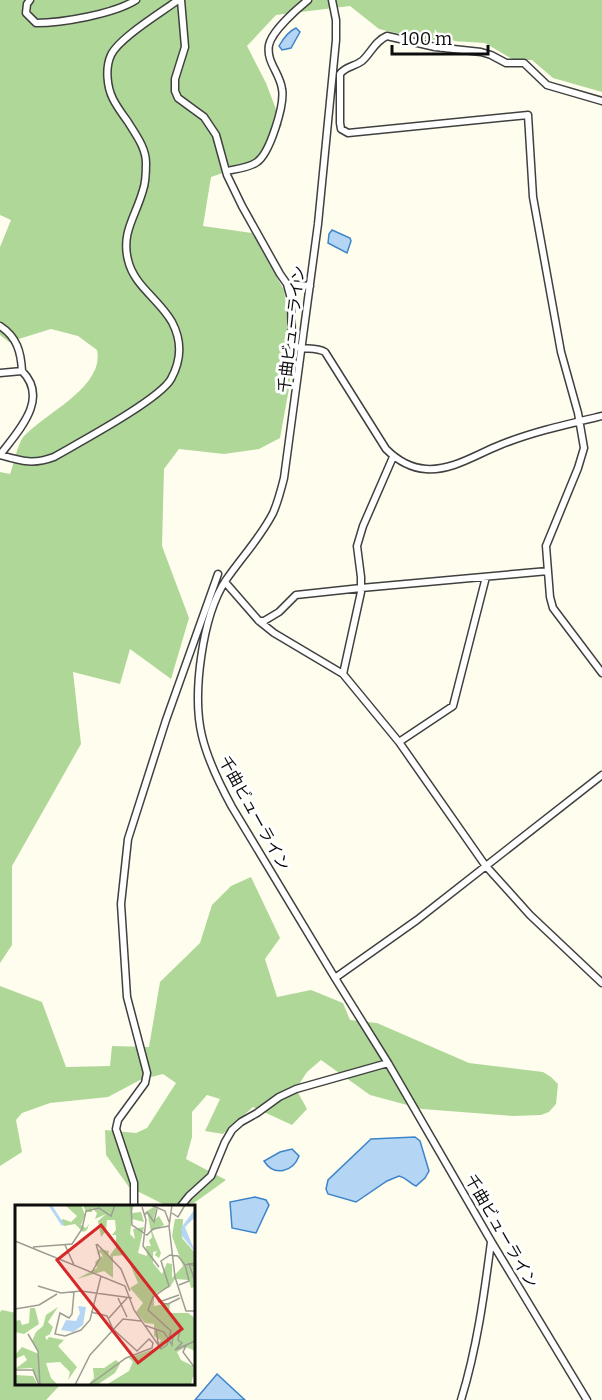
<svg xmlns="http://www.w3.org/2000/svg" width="602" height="1400" font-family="Bitter,'Noto Sans JP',serif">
	<rect width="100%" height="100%" fill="#fffdee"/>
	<path fill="#afd898" d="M0 0H602V92L553 78 532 60H514L485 43 420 39 379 29 350 6 276 15 247 46 266 83 282 125 255 162 211 177 203 226 252 233 284 290 291 340 290 383 280 438 259 449 224 454 179 449 164 469 162 546 189 618 171 679 130 649 120 684 73 672 81 744 12 866V945L0 963V472L10 474C14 464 18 441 25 435 46 413 105 386 97 350L78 336 51 329 9 342 0 335V247L11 220 0 215Z
		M251 877 280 938 265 959 277 997 311 990 343 1003 350 1020 377 1023 469 1063 543 1072 551 1077 558 1084 556 1104 549 1112 541 1115 513 1116 422 1109 370 1095 321 1060 307 1072 296 1089 307 1109 292 1125 253 1107 223 1134 205 1131 220 1099 207 1095 192 1112V1137L186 1159 226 1180 194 1203 165 1205 129 1187 106 1155 105 1130 136 1133 147 1128 176 1083 163 1074 140 1080 108 1097 50 1103 22 1113 16 1120 22 1152 0 1166V986L42 1002 66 1067 110 1066 112 1046 149 1047 160 982 200 943 212 905 231 886Z
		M2 1310 16 1313V1384H61L46 1400H0V1312Z"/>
	<path fill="#b4d6f4" stroke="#3d84ca" stroke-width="1.5" d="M296 28 300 32 291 48 282 50 279 46C283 39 289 31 296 28Z
		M332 230 350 238 351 241 347 253 328 243 329 234Z
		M415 1137 420 1141 429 1171 425 1178 416 1186C409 1183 407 1178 399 1176L387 1181 356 1202 328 1194 326 1189 328 1180 371 1139Z
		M292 1149 299 1156C293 1172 274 1177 264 1161L280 1152Z
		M255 1197 266 1200 269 1205 256 1233 232 1228 230 1202Z
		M217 1374 245 1400H195Z"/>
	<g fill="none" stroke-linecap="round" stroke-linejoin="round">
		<g stroke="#404040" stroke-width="9">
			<path id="minor" d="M30 0 27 4 26 13 36 23C62 23 114 14 136 0
				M181 0 185 47 175 79V91L178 98 204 117 216 135 227 175 242 206 280 274 287 284 310 286
				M332 0 336 20V40L318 224 284 478C281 490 278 502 273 513 261 537 241 558 226 580 202 616 192 695 202 736 208 761 220 785 232 807L335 978 388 1063 491 1241 587 1400
				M602 101 547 85 524 63H506L491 55 481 52 435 47 387 36C375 41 371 53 362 61 354 67 346 66 340 74V123L341 129 348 133 528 115 533 197 561 352 578 413 584 448 578 468 546 546 550 597 553 608 602 673
				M226 171C236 169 249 168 257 162 270 153 285 104 282 89 280 73 266 62 269 45 272 31 297 9 308 0
				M287 284 291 299 292 345C301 351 315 346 325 352L386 449C397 460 411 468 426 469 452 471 477 454 500 445 532 432 568 424 602 416
				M0 326C17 337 21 352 22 371
				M0 373 22 371C50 399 18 431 0 455
				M0 455C21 461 33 465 54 457 78 443 159 400 171 379 181 361 182 341 172 322 159 299 134 286 128 260 121 232 136 216 143 190 146 182 146 172 146 163 146 148 136 135 128 122 123 115 117 107 113 99 107 87 105 68 111 55 119 38 162 12 178 0
				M225 582 259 621 274 633 343 674 399 742 485 865 530 915 602 983
				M259 621H264L279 612 296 595 361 588 548 571
				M343 674 361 592V577L357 546 363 526 393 457
				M399 742 453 706 486 577
				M335 978 417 920 602 775
				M134 1206V1183L116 1129 118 1120 145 1083 147 1073 127 997 121 904 128 839 166 720 218 574
				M181 1206 189 1196 211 1176 225 1142 232 1130 241 1122 257 1113 279 1097 296 1089 388 1063
				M461 1400C477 1348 484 1296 491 1242"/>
		</g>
		<use href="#minor" stroke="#fff" stroke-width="6"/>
	</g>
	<g text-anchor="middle" stroke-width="6" stroke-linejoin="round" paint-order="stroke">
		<g font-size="16" fill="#0d0d0d" stroke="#fff">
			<text transform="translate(291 329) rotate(-83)" y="6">千曲ビューライン</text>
			<text transform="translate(255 813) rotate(61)" y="6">千曲ビューライン</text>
			<text transform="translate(502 1231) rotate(60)" y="6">千曲ビューライン</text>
		</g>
	</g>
	<g transform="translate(15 1205)">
		<rect width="180" height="180" fill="#fffdee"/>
		<path d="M50 0H66L70 10 66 20 71 23 74 19 72 25 68 27 60 19 49 21 45 17 48 14 56 17 62 11ZM68 0H119L117 8 126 7 129 17 117 14 115 29 120 34 118 24 129 22 123 48 132 51 131 41H136L134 36 137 32 132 6 142 0 138 16 144 11 149 20 137 26 146 48 144 53 140 50 142 46 138 47V58L147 69 152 58 157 59V73L168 61 157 31 160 14H168L167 33 180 48V82L176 83 174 75 160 74 155 82 139 89V101L155 98 154 108H173L180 113V146L171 142 162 147 166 155 180 162 176 180H91L114 166 118 157 114 153 141 143 146 135 139 131V119L130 118 121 107 128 98 115 83 123 78 111 50 98 51V73L89 66 62 74 82 63 80 57 87 51 89 54 86 48 82 49 85 44 94 46 93 53 101 42V30H97L101 25 100 15H92L91 26 86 32 83 16 91 9 80 14 82 8 77 3V7H71ZM43 102 33 117 38 122 35 129 30 132 32 135 34 132 49 135 43 141 62 162 53 175 55 167 45 157 31 158 36 173 43 180H24L17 163 0 164 12 155 9 150 0 154V150L7 142 24 149 17 136 21 127 28 121 31 110ZM15 103H20L24 119 9 129 0 127V116L5 115 7 120 14 118ZM101 155 105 159 100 168 82 180H73L79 173 78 163H89ZM0 170 18 171 23 180H0Z" fill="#afd898"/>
		<path d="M180 4V12L170 22 180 47 167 31 166 23ZM63 101 71 102 68 120 58 127 46 125 51 115 61 116 65 108Z" fill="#b4d6f4"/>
		<path fill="none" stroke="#b4d6f4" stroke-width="3" d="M35 0 48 20"/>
		<path fill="none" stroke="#9e9d94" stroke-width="1.5" d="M116 0 117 20 132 30 138 24 154 21M136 0 150 6 154 17M157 0 154 21 160 72 171 106H180M127 2 131 15 128 41 144 62M157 8 163 12 170 0M129 11 132 7 139 17 142 4M0 36 110 81 119 105 146 144 152 140 156 126 133 105 138 92 154 81 146 56 155 50 163 51 170 60 180 58M82 39 106 64 115 86M50 40 59 60M18 42 57 39 67 24 71 6 84 3 96 11 100 0M180 61 174 59 180 76M77 67 85 53 81 39M164 80 174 76 170 60M23 81 46 88 66 86 117 93M59 87 57 109 54 113 45 108 40 129 50 131 66 125 75 115 86 71M141 90 144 97 164 90M103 93 112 112M145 98 153 99 165 93M0 104 24 100 42 89M94 113 112 93M129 120 149 127 157 140 158 130 165 124 163 135 167 138 160 145 180 136M141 124 144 143M13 129 23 146 25 180M172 139 168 147 180 163 179 172M0 165H18L24 180M60 180 75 150 108 114 126 116M74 180 111 153 137 143 138 138 134 134 122 146 98 124 92 111 76 107"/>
		<path fill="#d62828" fill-opacity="0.15" stroke="#d62828" stroke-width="3" d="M86 20 167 124 123 158 42 55Z"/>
		<rect width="180" height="180" fill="none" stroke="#0d0d0d" stroke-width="3"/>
	</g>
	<path d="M392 45v9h96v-9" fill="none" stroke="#0d0d0d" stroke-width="3"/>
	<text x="401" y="45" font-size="18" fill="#0d0d0d" stroke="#ffffff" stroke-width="4.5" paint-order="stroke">100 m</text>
</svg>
